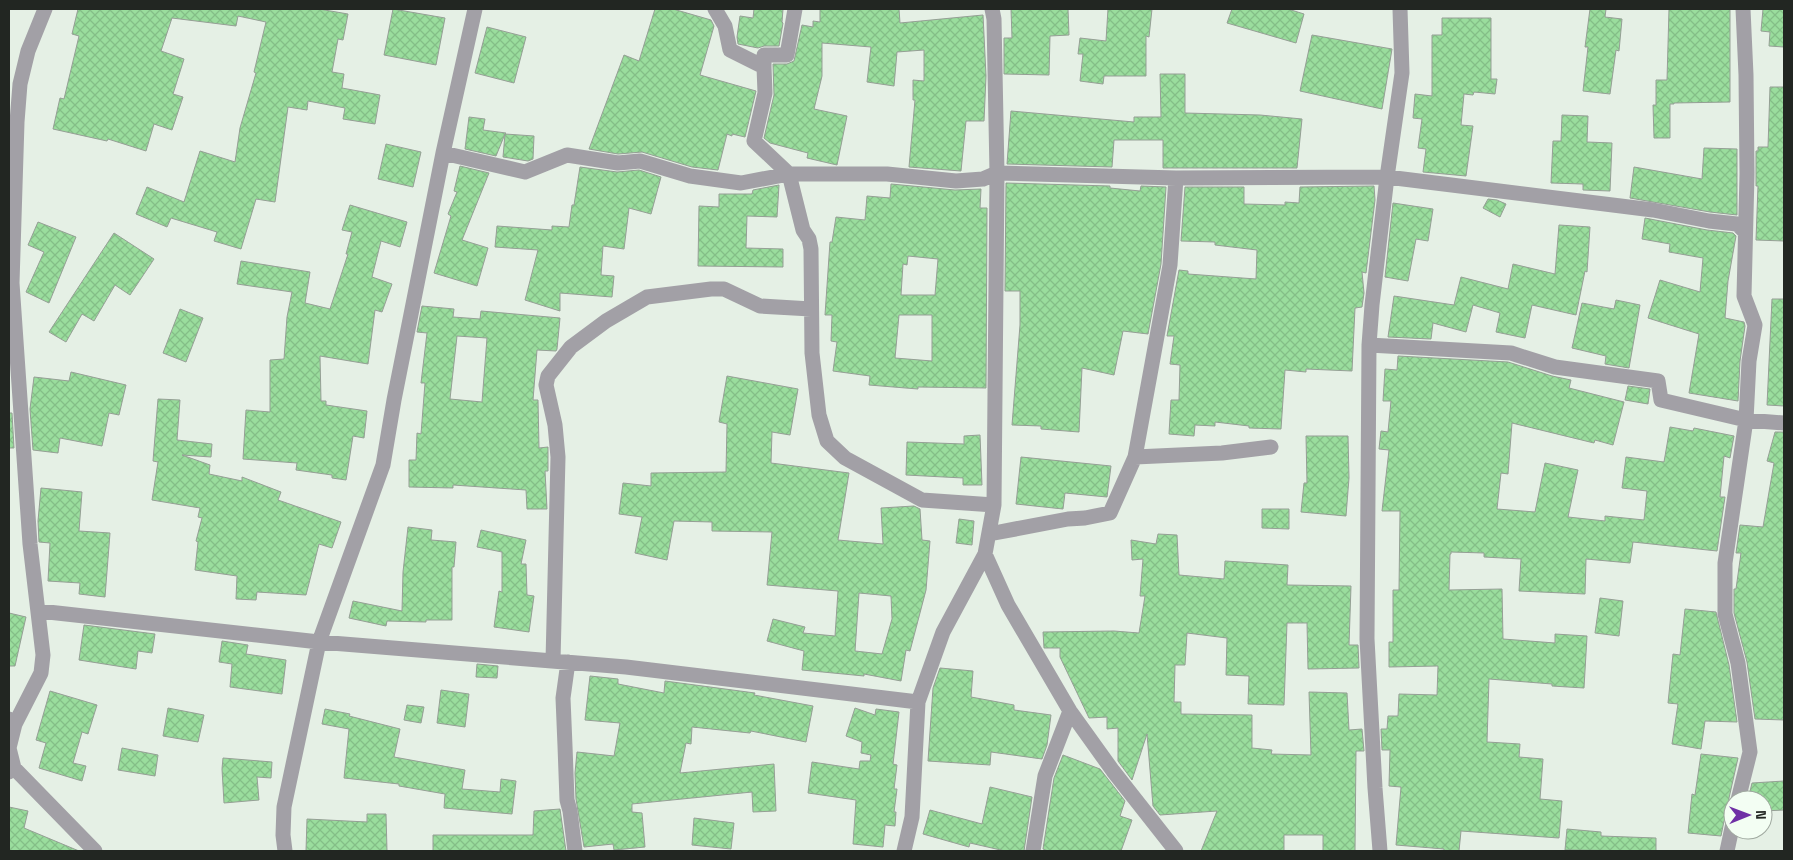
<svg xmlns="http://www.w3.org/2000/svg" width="1793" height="860" font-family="'Space Grotesk',sans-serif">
	<defs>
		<pattern id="building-cross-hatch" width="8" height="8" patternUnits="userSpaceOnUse" patternTransform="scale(1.25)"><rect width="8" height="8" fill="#9add9d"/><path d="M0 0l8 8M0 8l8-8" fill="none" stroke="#84be87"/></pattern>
	</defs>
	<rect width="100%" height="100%" fill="#e5f0e5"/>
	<path fill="url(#building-cross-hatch)" stroke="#959f95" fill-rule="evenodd" d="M78 9H319L348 14 343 40 338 39 332 72 344 74 342 88 380 95 375 124 343 119 345 108 308 101 307 110 288 107 275 202 256 199 241 249 214 241 217 232 171 218 167 227 136 214 147 187 184 202 200 151 235 162 240 128 256 73 254 72 266 22 238 16 236 26 172 18 161 51 184 59 173 94 183 97 172 130 154 124 146 151 108 139 107 141 53 129 60 98 64 99 79 36 72 34Z
		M393 9 445 18 436 65 384 55Z
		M655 9H673L711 20 714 26 700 75 756 91 745 137 732 134V136L727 134 718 170 692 167 642 152 618 154 589 149 624 55 639 61Z
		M754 9H783L782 22 783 23 779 46H764L758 48 738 44 737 37 740 16 753 18Z
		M820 9H899L900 23 983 15 986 76 984 121H966L961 171 909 167 915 100H913V80L924 81V50L897 52 894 86 867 82 871 47 822 43V76L814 109 847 116 837 165 807 158 808 153 770 143 764 138 774 95 773 64H787L794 61 802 25 813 27V21L820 22Z
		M1011 9H1068L1069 35 1050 36 1049 75 1004 74V38H1012Z
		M1108 9H1152L1149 37 1146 36V76H1104L1103 84 1080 81 1083 54H1078L1080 38 1106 41Z
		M1232 9H1288L1304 14 1296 43 1227 23Z
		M1590 9H1606L1605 17 1622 19 1619 51 1616 50 1610 94 1583 91 1588 47H1585Z
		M1669 9H1730V102L1674 103V104H1670V138H1654L1653 105H1656V80H1667Z
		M1763 9H1784V47L1769 46 1770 32 1761 31Z
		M1442 18H1491V79H1497L1495 94 1474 92 1473 95 1464 94 1461 125 1473 126 1466 176 1423 172 1426 149 1418 148 1422 119 1413 118 1415 94 1432 96V35H1442Z
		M487 27 526 37 514 83 475 73Z
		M1312 35 1392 49 1382 109 1300 91Z
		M1160 74H1185V113L1260 115 1302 119 1297 168H1163V140H1114L1112 167 1007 164 1011 111 1134 122V117H1161Z
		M1770 87H1784V241L1756 240 1758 186H1756V151H1758V147H1768Z
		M1562 115 1588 116 1587 142 1612 143 1610 191 1583 190V184L1551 183 1553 141H1561Z
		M469 117 485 119 483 130 506 133 505 134 534 136 533 159 528 161 503 157 505 134 496 156 465 149Z
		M386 144 421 152 413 187 378 179Z
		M1704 148 1737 149V215L1710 212 1630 198 1634 167 1702 179Z
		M460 166 489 173 462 240 488 248 477 286 434 273 451 216 448 214 457 192 454 191Z
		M580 167 617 172 639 170 661 177 651 214 629 208 624 249 603 246 601 275 614 276 612 297 560 293V311L525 300 538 250 495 247 497 226 552 230V226L569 227 572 205H574Z
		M1006 183 1110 186V188L1140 191 1141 186 1166 187 1161 264 1148 334 1123 331 1114 375 1082 368 1079 432 1041 429V426L1012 425 1020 325V291H1005Z
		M891 184 955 190 981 189 980 208H987L986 388 918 387V389L869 385 870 376 833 371 837 342 831 341 832 315H825L830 242H832L836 217 865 220 867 196 890 198ZM908 256 938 259 935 295H901L903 264 907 265ZM899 315H932V361L895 358Z
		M779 185 777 217 747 216 746 248 783 249V267L698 266 699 206 719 207V194H752L753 190Z
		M1374 186 1375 200 1366 273 1362 272 1364 293 1362 307 1355 308 1352 371 1306 369V372L1285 370 1281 429 1249 428V426L1215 422V426L1195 425 1194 436 1169 434 1171 400H1179L1180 365 1170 364 1174 336H1167L1179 270 1188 271V274L1256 279 1257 250 1215 245V242L1181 241 1185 187H1244V204L1285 205V202L1299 203 1300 187Z
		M1488 199 1497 200 1506 204 1500 217 1483 208Z
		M1393 203 1433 209 1428 241 1416 239 1408 281 1385 277Z
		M350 205 407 222 400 247 381 241 372 277 392 284 382 312 375 310 368 364 320 356 321 401H326V405L367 411 364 438 353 436 346 480 332 478V475L296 470 297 463 243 459 246 410 270 412V360L284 359 287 317 292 292 237 284 241 261 310 272 305 303 330 309 348 254H346L352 232 342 230Z
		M1645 218 1707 230 1733 233 1736 236 1728 281 1725 318 1744 322 1745 326 1740 361 1738 401 1689 393 1699 334 1648 318 1660 280 1700 292 1703 258 1669 252 1670 244 1642 239Z
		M38 222 76 237 49 303 26 292 44 252 28 245Z
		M1559 225 1590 227 1587 272 1585 271 1576 315 1532 305 1525 338 1496 332 1500 313 1473 305 1466 332 1433 323 1431 339 1388 337 1394 296 1454 305 1461 277 1508 289 1513 264 1555 274Z
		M114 233 154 259 130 295 115 285 94 321 82 314 66 342 49 332Z
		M1772 299H1784V406L1767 405Z
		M1616 300 1640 305 1629 368 1605 364 1606 356 1572 348 1582 303 1614 309Z
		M422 306 454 309 453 317 480 319 481 311 560 318 557 349 556 351 537 350 533 400H538L539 448 548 447V471H545L547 509H527L526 490 453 485V488L409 487V460H416L417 433 421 434 425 383H421L427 333 417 332ZM457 336 487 338 482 402 450 399Z
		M180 309 203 318 186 362 163 353Z
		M1398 356 1508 362 1552 376 1571 380 1569 388 1624 402 1613 445 1595 440 1594 443 1512 423 1508 474 1501 473 1497 509 1535 512 1545 463 1578 470 1568 517 1605 521V516L1644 520 1647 491 1622 488 1626 457 1664 462 1670 427 1693 431 1694 428 1734 436 1730 458 1724 456 1720 497H1725L1717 551 1633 542 1630 563 1586 559 1585 594 1519 591 1521 559 1484 557V553L1451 552V554H1450L1449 590 1502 589 1503 639 1555 643V634L1587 636 1584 688 1552 686V684L1489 679 1487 742 1520 744 1519 757 1543 759 1540 799 1562 801 1559 838 1461 831 1459 851H1444V849L1396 845 1401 787 1389 786 1390 750H1382L1381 729H1387L1388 716H1398L1399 694 1437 695 1438 666 1389 667V642H1393V590H1399L1400 511H1382L1389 450 1379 449 1381 431 1388 432 1391 401H1383L1385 369 1397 370Z
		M71 372 126 385 119 415 109 413 102 446 60 438 58 453 33 450 30 409 34 377 69 381Z
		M727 376 798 389 790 435 772 432 771 463 849 473 838 540 883 544 881 508 914 506 920 509 922 540 930 541 926 590 910 651 906 650 901 681 864 674V676L802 670 804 651 767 641 773 619 805 627 803 633 835 636 838 591 767 585 772 532 712 531V522L674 521 667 560 635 553 642 517 619 514 623 483 651 486V473L726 472 727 424 719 422ZM859 593 891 596 892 619 882 654 855 651Z
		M1628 386 1650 389 1648 404 1625 400Z
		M158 399 180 400 177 440 212 444 211 457 182 455 210 465 209 474 242 481V477L281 492 278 500 341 522 332 548 319 544 306 595 257 592 256 600 236 599 237 576 195 570 198 542 196 541 202 518 198 517 200 508 152 500 158 462 153 461Z
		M9 413H12L14 448H9Z
		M1775 432H1784V720L1755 719 1747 662 1734 613V589H1736L1741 553H1736L1740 525 1763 527 1774 463 1767 461Z
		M980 435 982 485H963V478L906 475 907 442 964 444V436Z
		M1306 436H1348L1349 478 1346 516 1301 512 1304 483H1307Z
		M1021 457 1111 466 1107 497 1065 493 1063 509 1016 504Z
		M41 488 82 492 79 531 110 533 105 597 79 594 80 583 48 581 50 543 39 542 38 521Z
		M1262 509H1289V529L1262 528Z
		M959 519 974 521 972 545 956 543Z
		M408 527 432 530 431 540 456 542 454 567H452V620H426V622L387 621 386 626 349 618 353 601 402 611 403 572Z
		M481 530 526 540 521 564H526L527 595 534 596 529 632 494 627 499 591 502 592V552L477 547Z
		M1158 534 1177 535 1179 575 1224 579 1225 561 1288 565 1287 585 1351 586 1349 645H1358L1359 668 1308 669 1307 623H1287L1284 705 1248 704 1249 676 1226 675 1227 638 1187 633 1185 665H1175L1174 702H1181V714L1252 715V748L1272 750 1271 754 1311 755 1309 692 1347 693 1349 730 1362 729 1364 751H1356L1355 851H1323V835H1284V851H1201L1217 811 1160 815 1153 806 1147 734 1132 780 1118 761V728L1107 729V717L1089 718 1060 657V648H1044L1043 632 1114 631 1139 633 1145 596H1140L1143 559 1132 560 1131 540 1156 544Z
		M1600 598 1623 601 1619 636 1595 633Z
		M1685 609 1716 612 1729 665 1737 722 1705 721 1701 749 1672 744 1678 704 1668 703 1673 654 1680 655Z
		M9 613 26 617 15 666H9Z
		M84 625 155 634 152 653 138 651 136 669 79 660Z
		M222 641 248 645 246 654 286 660 282 694 230 687 232 664 219 662Z
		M477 664 498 666 497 678 476 677Z
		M940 668 973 671 971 697 1014 705V710L1051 715 1047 745 1042 759 991 752 990 765 928 761 933 688Z
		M590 676 618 679V684L664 693 665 681 755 693 754 695 813 706 806 742 751 731 750 733 692 727 691 744 686 743 680 773 774 764 776 811 753 812 752 792 632 804V812L642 813 645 847 614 850 613 844 584 847 576 799 575 773 577 752 614 756 620 723 585 720Z
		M441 690 469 694 465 727 437 723Z
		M50 691 97 705 88 734 82 732 73 763 86 766 82 781 39 768 46 743 36 740Z
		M407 705 424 707 421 723 404 720Z
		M168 708 204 715 198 742 163 736Z
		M855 708 875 715 876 709 899 712 893 764 897 765 894 789H897L894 812H896L895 826 885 825 883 847 853 844 856 800 808 793 812 762 859 769 860 761H870L871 755 861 753 862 742 846 736Z
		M325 709 350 714 349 716 400 729 394 757 465 770 462 789 500 792 501 779 516 781 512 814 444 808 445 794 399 786V784L344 778 349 729 322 724Z
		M122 748 158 755 155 776 118 770Z
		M1701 754 1738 758 1729 798V815L1724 821 1721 836 1688 833 1692 794 1695 795Z
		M1063 755 1100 769 1125 801 1120 816 1132 820 1121 851H1048L1043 849 1054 778Z
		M223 758 272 762 271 778 257 777 259 800 224 803 222 769Z
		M1784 781V810L1763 811V800H1748L1752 783Z
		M990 787 1032 797 1024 851H1005L970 843 969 847 923 834 930 810 982 824Z
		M9 807 28 811 24 828 79 851H9Z
		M560 809 566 851H433V835H533L534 811Z
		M367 814H386L387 851H306L307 819 367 822Z
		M694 818 734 823 731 849 692 845Z
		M1567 829 1601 832V836L1656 838V851L1565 850Z"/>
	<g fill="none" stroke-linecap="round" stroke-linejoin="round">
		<path stroke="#a2a0a6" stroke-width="15" d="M715 9 725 26 730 50 764 67 765 93 754 141 789 174 803 230 809 239 811 249 812 353 819 415 827 441 845 458 922 500 994 505
			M764 67V55H787L795 9
			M443 153 525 172 567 155 618 163 640 161 690 176 741 183 789 174H887L956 181 983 179 997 173 1176 178 1387 177 1653 210 1709 221 1737 224 1745 232
			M1369 345 1511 353 1555 367 1658 381 1661 400 1746 420 1784 423
			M1135 457 1170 265 1176 178
			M989 534 1068 519 1085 518 1110 513 1135 457 1222 453 1271 447
			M985 554 1008 605 1070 711 1113 771 1176 851
			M39 611 319 642 626 667 918 702
			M553 661 558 457 555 425 546 385 548 376 571 347 606 321 647 297 711 289H724L760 306 811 309
			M568 662 563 698 565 746 567 800 570 811 575 851
			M9 719 15 724 9 748 14 768 9 772
			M15 724 41 673 43 655 30 544 12 283 17 122 20 84 28 51 45 9
			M14 768 95 851
			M1738 800 1750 752 1738 663 1725 614V563L1746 420 1749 361 1755 325 1744 296 1747 174 1746 75 1743 9
			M285 851 283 835 284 807 319 642 383 465 394 400 443 153 475 9
			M904 851 912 817 918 702 943 632 985 554 994 505 997 173 994 19 992 9
			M1033 851 1045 776 1070 711
			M1380 851 1375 788 1367 639 1369 345 1372 305 1387 177 1402 73 1400 9
			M1727 851 1733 823"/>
	</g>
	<rect width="1793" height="860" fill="none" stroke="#222622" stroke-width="20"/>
	<g transform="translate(1748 815) rotate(89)"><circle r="24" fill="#f3fef3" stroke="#9fa89f"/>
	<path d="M0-4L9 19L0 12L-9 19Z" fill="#6f30a5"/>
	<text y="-8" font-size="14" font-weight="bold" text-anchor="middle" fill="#222622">N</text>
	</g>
</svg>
